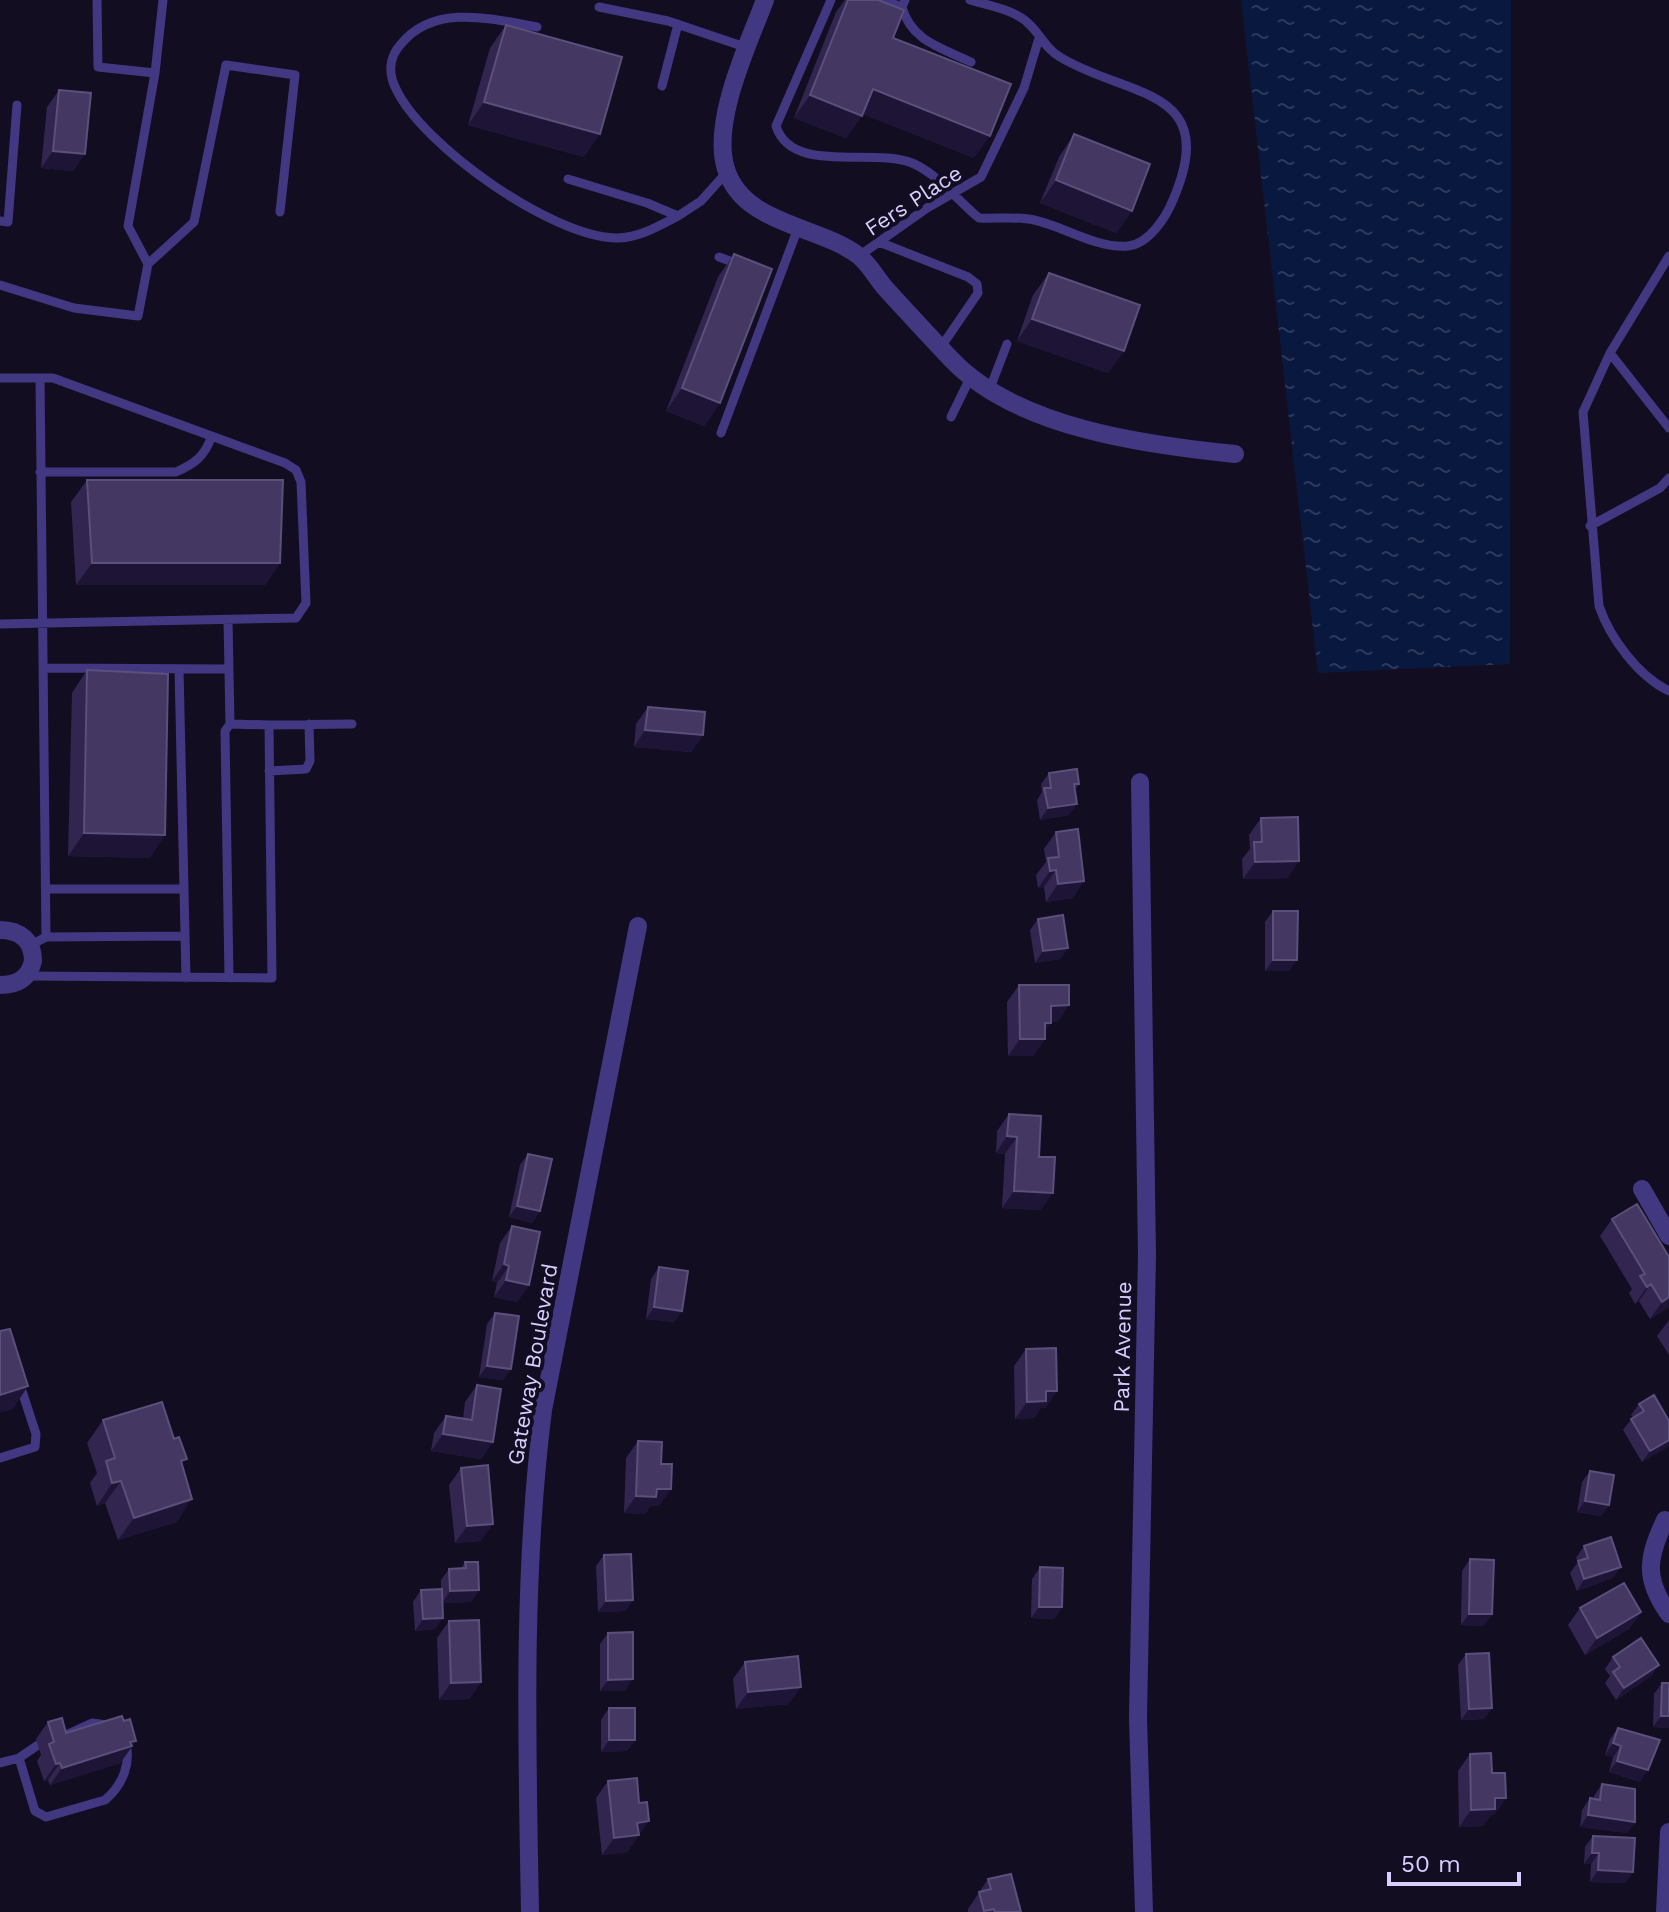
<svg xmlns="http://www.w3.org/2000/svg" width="1669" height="1912" font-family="'Work Sans',sans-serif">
	<defs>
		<pattern id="water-ripples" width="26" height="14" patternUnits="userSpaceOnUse" patternTransform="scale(2)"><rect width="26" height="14" fill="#09183f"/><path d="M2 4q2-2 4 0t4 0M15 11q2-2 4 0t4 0" fill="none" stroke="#2c385c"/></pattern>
	</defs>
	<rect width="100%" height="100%" fill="#130d22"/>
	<path fill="url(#water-ripples)" d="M1241 0H1511L1510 664 1318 673Z"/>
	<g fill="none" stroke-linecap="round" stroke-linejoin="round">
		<path stroke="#423881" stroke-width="9" d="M831 0 776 126C791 175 874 147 912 163 938 174 957 200 979 218 996 219 1017 216 1034 220 1063 226 1097 249 1128 246 1149 244 1166 217 1173 200 1222 86 1127 98 1060 57 1047 50 1041 36 1031 26 1017 10 990 6 970 0
			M883 0 902 7 905 0
			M599 7 668 21 748 48
			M902 7C911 41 942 48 971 62
			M537 27C492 19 435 3 401 44 389 57 388 73 396 89 423 146 551 236 615 238 637 239 659 226 678 216
			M155 73 163 0
			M662 86 678 24
			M568 179 647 203 678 216 701 201 727 172
			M0 221 8 222 17 105
			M879 242 968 277 977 284 978 293 941 347
			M859 256 927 208 981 177 1024 88 1039 38
			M1669 256 1610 353 1583 412 1599 606C1610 638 1638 676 1669 691
			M719 257 738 264
			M148 264 194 222 226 65 295 75 280 212
			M0 285 74 308 138 316 148 264 128 226 155 73 98 67 97 0
			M1610 353 1669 428
			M0 378H53L285 463 296 470 301 482 306 603 296 618 0 624
			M989 391 1007 344
			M951 417 971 376
			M721 433 798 228
			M40 472H176C194 464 204 457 211 438
			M1590 526 1660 488 1669 478
			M44 668 229 669
			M179 669 186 978
			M269 725 352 724
			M269 771 306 769 310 761 309 724
			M46 889H184
			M46 937 185 936
			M31 945 46 937 40 378
			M27 976 272 978 269 725 230 724 228 620
			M229 978 225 731 230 724
			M0 1458 35 1447 36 1434 19 1382
			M68 1734 92 1723 114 1726
			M19 1758 38 1745
			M0 1763 19 1758 35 1811 46 1817 105 1800C123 1785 132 1762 125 1740"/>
		<path stroke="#423881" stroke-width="18" d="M765 0C748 45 711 122 726 169 743 225 819 225 859 256 870 265 877 279 886 289 908 313 930 337 952 360 1017 428 1146 445 1235 454
			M1140 782 1147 1255 1138 1718 1144 1912
			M0 930C20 930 33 941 33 961 29 978 18 985 0 985
			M1642 1189 1669 1236
			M1665 1520C1648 1557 1643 1578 1669 1614
			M530 1912C527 1745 522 1575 543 1410L638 926
			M1665 1912 1669 1832"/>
	</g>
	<path fill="#322650" d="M845 0H878L893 38 974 158 863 114 846 138 794 118 836 12Z
		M506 25 584 157 468 125 490 48Z
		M59 90 85 154 73 171 41 168 47 107Z
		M1074 134 1132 211 1116 233 1040 203 1059 157Z
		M734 254 720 403 704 426 666 411 718 277Z
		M1049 273 1124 351 1108 373 1017 341 1033 295Z
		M87 480 280 563 265 585H76L71 502Z
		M87 670 150 858 68 856 72 693Z
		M648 707 703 735 691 752 634 747 636 724Z
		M1049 773 1079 784 1075 789 1069 815 1040 820 1037 800 1042 792 1041 784Z
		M1261 818 1299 861 1287 878 1243 879 1242 859 1250 849 1249 835Z
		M1056 832 1073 898 1046 902 1044 887 1038 888 1036 875 1046 862 1044 849Z
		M1273 911 1289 971H1265V922Z
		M1038 919 1068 948 1060 959 1035 963 1030 930Z
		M1019 985 1058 1022H1051L1045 1031V1039L1033 1056H1008L1007 1002Z
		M1009 1114 1039 1157 1041 1210 1002 1208 1005 1154 996 1153 997 1131Z
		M528 1154 540 1211 532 1223 509 1217 520 1165Z
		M1612 1219 1669 1257V1307L1650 1319 1639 1301 1635 1304 1629 1293 1632 1289 1600 1236Z
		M512 1226 529 1285 517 1302 494 1297 497 1283 492 1281 500 1243Z
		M659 1267 682 1311 674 1322 646 1319 651 1279Z
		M495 1313 511 1369 503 1380 479 1377 487 1324Z
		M1669 1320V1355L1657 1336Z
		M1026 1349 1057 1391 1045 1408H1041L1034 1418 1015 1419 1014 1366Z
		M477 1385 493 1442 481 1459 431 1451 434 1433 446 1416 463 1419 465 1402Z
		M1639 1404 1669 1446 1642 1462 1623 1430 1633 1417 1631 1415Z
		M103 1420 182 1466 177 1522 118 1540 105 1503 97 1506 90 1483 97 1473 87 1443Z
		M638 1441 659 1506H650L645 1514 624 1513 626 1458Z
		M461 1468 481 1541 455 1543 449 1485Z
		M1590 1471 1609 1505 1601 1516 1577 1512 1582 1482Z
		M1584 1546 1613 1578 1577 1591 1570 1573 1578 1562 1576 1558Z
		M604 1555 633 1600 625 1611 598 1612 596 1566Z
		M1470 1559 1484 1626 1461 1625 1462 1571Z
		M465 1562 479 1590 471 1602 442 1603 435 1629 415 1631 413 1602 421 1590 441 1589V1580L449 1569 461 1568Z
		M1040 1567 1062 1607 1054 1619 1031 1618 1032 1579Z
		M1580 1608 1641 1612 1629 1629 1585 1655 1568 1625Z
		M449 1621 481 1682 469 1699 439 1700 437 1638Z
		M608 1633 625 1691H600V1644Z
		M1466 1654 1492 1708 1484 1719 1461 1720 1458 1665Z
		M1613 1657 1659 1665 1651 1676 1616 1700 1605 1683 1610 1676 1605 1669Z
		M745 1662 789 1704 736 1709 733 1679Z
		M1662 1683H1669V1728L1653 1727 1654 1694Z
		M609 1708 635 1740 627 1751 601 1752V1720Z
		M48 1722 66 1733 136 1741 120 1763 50 1785 48 1780 44 1781 37 1761 41 1755 36 1739Z
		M1618 1728 1640 1782 1609 1772 1613 1757 1605 1755 1610 1739Z
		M1470 1754 1492 1773 1506 1798 1494 1815H1491L1483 1826 1459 1827 1458 1771Z
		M608 1781 637 1838 627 1852 602 1855 596 1798Z
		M1602 1784 1635 1822 1627 1833 1580 1827 1582 1810 1590 1798 1594 1799V1796Z
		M1593 1836 1633 1872 1625 1883 1590 1882 1591 1864H1584L1585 1847Z
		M988 1879 1021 1912H968V1909Z"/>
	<path fill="#1e1436" d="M873 89 990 136 974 158 857 112Z
		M810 95 862 116 846 138 794 118Z
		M484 102 600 134 584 157 468 125Z
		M53 151 85 154 73 171 41 168Z
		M1056 180 1132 211 1116 233 1040 203Z
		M1032 319 1124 351 1108 373 1017 341Z
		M682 388 720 403 704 426 666 411Z
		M92 563H280L265 585H76Z
		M645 730 703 735 691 752 634 747Z
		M1077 804 1069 815 1040 820 1048 808Z
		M84 833 165 835 150 858 68 856Z
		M1299 861 1287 878 1243 879 1255 862Z
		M1056 870 1044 887 1038 888 1050 871Z
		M1084 881 1073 898 1046 902 1058 884Z
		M1068 948 1060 959 1035 963 1043 951Z
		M1273 960H1297L1289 971H1265Z
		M1069 1005 1058 1022H1039L1051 1006Z
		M1045 1023H1051L1040 1039H1045L1033 1056H1008L1020 1039Z
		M1007 1136 1017 1137 1005 1154 996 1153Z
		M1014 1191 1053 1193 1041 1210 1002 1208Z
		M517 1206 540 1211 532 1223 509 1217Z
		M504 1264 509 1266 497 1283 492 1281Z
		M506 1280 529 1285 517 1302 494 1297Z
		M1651 1284 1639 1301 1635 1304 1647 1287Z
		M1669 1297V1307L1650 1319 1662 1302Z
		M654 1307 682 1311 674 1322 646 1319Z
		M487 1366 511 1369 503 1380 479 1377Z
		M28 1386 13 1409 0 1413V1395Z
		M1046 1391H1057L1045 1408H1041L1034 1418 1015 1419 1027 1402Z
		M443 1434 493 1442 481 1459 431 1451Z
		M1669 1440V1446L1642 1462 1650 1451Z
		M121 1481 105 1503 97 1506 112 1483Z
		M657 1489H671L659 1506H650L645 1514 624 1513 636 1496Z
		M192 1499 177 1522 118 1540 134 1518Z
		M1585 1501 1609 1505 1601 1516 1577 1512Z
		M493 1524 481 1541 455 1543 467 1526Z
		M1621 1567 1613 1578 1577 1591 1584 1579Z
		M479 1590 471 1602 442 1603 450 1591Z
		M633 1600 625 1611 598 1612 606 1601Z
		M1039 1607H1062L1054 1619 1031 1618Z
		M1641 1612 1629 1629 1585 1655 1597 1638Z
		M1469 1614H1492L1484 1626 1461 1625Z
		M443 1618 435 1629 415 1631 423 1619Z
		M1659 1665 1651 1676 1616 1700 1624 1688Z
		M633 1679 625 1691H600L608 1680Z
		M481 1682 469 1699 439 1700 451 1683Z
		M801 1687 789 1704 736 1709 748 1692Z
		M1492 1708 1484 1719 1461 1720 1469 1709Z
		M1661 1716H1669V1728L1653 1727Z
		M609 1740H635L627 1751 601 1752Z
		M136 1741 120 1763 50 1785 62 1768Z
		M1613 1743 1621 1746 1613 1757 1605 1755Z
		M1617 1761 1648 1770 1640 1782 1609 1772Z
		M60 1763 48 1780 44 1781 56 1764Z
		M1495 1798H1506L1494 1815H1491L1483 1826 1459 1827 1471 1810Z
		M1588 1815 1635 1822 1627 1833 1580 1827Z
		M649 1821 627 1852 602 1855 614 1838 637 1823Z
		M1592 1853H1599L1591 1864H1584Z
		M1598 1870 1633 1872 1625 1883 1590 1882Z"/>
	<path fill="#443863" stroke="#5b4f7b" stroke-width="2" d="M848 0H878L904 10 893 38 1011 84 990 136 873 89 862 116 810 95Z
		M506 25 622 57 600 134 484 102Z
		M59 90 91 93 85 154 53 151Z
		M1074 134 1150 164 1132 211 1056 180Z
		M734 254 772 269 720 403 682 388Z
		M1049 273 1140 305 1124 351 1032 319Z
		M87 480H283L280 563H92Z
		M87 670 168 674 165 835 84 833Z
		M648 707 705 712 703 735 645 730Z
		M1077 769 1079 784H1074L1077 804 1048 808 1044 788H1051L1049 773Z
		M1298 817 1299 861 1255 862 1254 842H1262L1261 818Z
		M1078 829 1084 881 1058 884 1056 870 1050 871 1048 858 1059 857 1056 832Z
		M1273 911H1298L1297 960H1273Z
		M1063 915 1068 948 1043 951 1038 919Z
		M1019 985H1069V1005L1051 1006V1023H1045V1039H1020Z
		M1009 1114 1041 1116 1039 1157H1055L1053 1193 1014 1191 1017 1137 1007 1136Z
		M528 1154 552 1159 540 1211 517 1206Z
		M1637 1204 1669 1257V1297L1662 1302 1651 1284 1647 1287 1640 1276 1645 1274 1612 1219Z
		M512 1226 540 1232 529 1285 506 1280 509 1266 504 1264Z
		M659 1267 688 1271 682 1311 654 1307Z
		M495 1313 519 1316 511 1369 487 1366Z
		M10 1329 28 1386 0 1395V1331Z
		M1056 1348 1057 1391H1046V1401L1027 1402 1026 1349Z
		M477 1385 501 1389 493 1442 443 1434 446 1416 472 1420Z
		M1654 1395 1669 1421V1440L1650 1451 1631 1419 1644 1411 1639 1404Z
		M162 1402 174 1439 179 1437 187 1459 181 1461 192 1499 134 1518 121 1481 112 1483 106 1461 115 1458 103 1420Z
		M638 1441 662 1442 661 1464H672L671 1489H657L656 1497 636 1496Z
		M488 1465 493 1524 467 1526 461 1468Z
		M1590 1471 1614 1475 1609 1505 1585 1501Z
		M1611 1537 1621 1567 1584 1579 1578 1561 1588 1558 1584 1546Z
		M631 1554 633 1600 606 1601 604 1555Z
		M1470 1559 1494 1560 1492 1614H1469Z
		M465 1562H478L479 1590 450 1591 449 1569 466 1568Z
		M1040 1567 1063 1568 1062 1607H1039Z
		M1624 1583 1641 1612 1597 1638 1580 1608Z
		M442 1589 443 1618 423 1619 421 1590Z
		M479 1620 481 1682 451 1683 449 1621Z
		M633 1632V1679L608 1680V1633Z
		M1641 1638 1659 1665 1624 1688 1613 1672 1620 1667 1613 1657Z
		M1489 1653 1492 1708 1469 1709 1466 1654Z
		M798 1656 801 1687 748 1692 745 1662Z
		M1662 1683H1669V1716H1661Z
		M609 1708H635V1740H609Z
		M122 1716 124 1721 130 1719 136 1741 130 1742 132 1746 62 1768 60 1763 56 1764 49 1744 54 1742 48 1722 62 1718 66 1733Z
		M1618 1728 1660 1740 1648 1770 1617 1761 1621 1746 1613 1743Z
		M1491 1753 1492 1773H1505L1506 1798H1495V1809L1471 1810 1470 1754Z
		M637 1778 639 1803 647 1802 649 1821 637 1823 639 1835 614 1838 608 1781Z
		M1602 1784 1635 1789V1822L1588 1815 1590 1798 1600 1800Z
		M1593 1836 1635 1838 1633 1872 1598 1870 1599 1853H1592Z
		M1011 1874 1021 1912H995L994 1909 984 1911 979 1892 991 1889 988 1879Z"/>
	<g text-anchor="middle" stroke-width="8" stroke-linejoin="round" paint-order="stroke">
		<g font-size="22" fill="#d8ceff" stroke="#130d22">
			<text transform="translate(913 200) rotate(-33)" y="8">Fers Place</text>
			<text transform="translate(1122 1347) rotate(-89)" y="8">Park Avenue</text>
			<text transform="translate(532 1364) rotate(-80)" y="8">Gateway Boulevard</text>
		</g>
	</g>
	<path d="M1389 1872v12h130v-12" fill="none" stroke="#d8ceff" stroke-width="4"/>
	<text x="1401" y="1872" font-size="24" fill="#d8ceff" stroke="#130d22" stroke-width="6" paint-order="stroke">50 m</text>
</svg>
